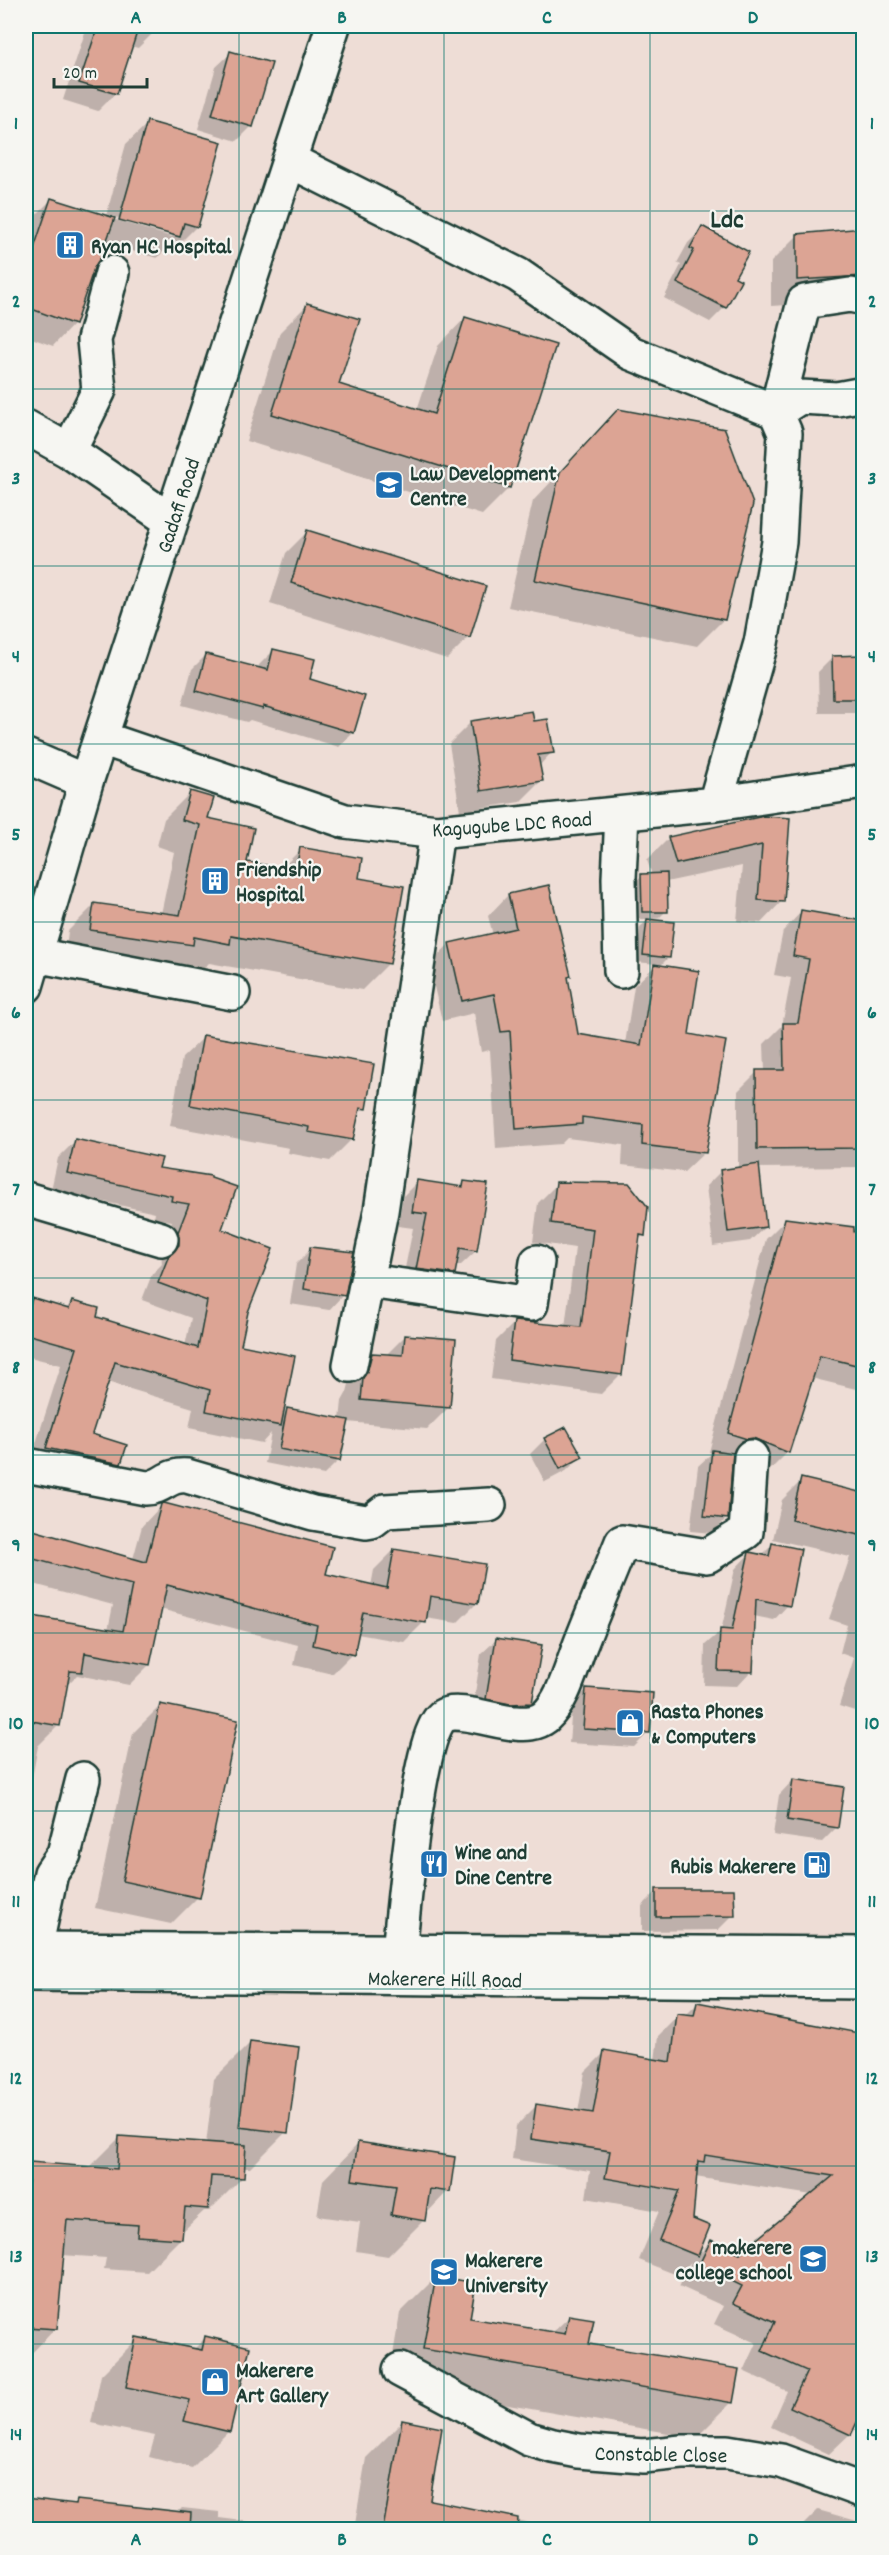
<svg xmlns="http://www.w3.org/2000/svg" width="889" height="2555" font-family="Dekko,sans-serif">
	<rect width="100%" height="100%" fill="#eeddd6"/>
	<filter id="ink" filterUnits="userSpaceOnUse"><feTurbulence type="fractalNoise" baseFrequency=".0167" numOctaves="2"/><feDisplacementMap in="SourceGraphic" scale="12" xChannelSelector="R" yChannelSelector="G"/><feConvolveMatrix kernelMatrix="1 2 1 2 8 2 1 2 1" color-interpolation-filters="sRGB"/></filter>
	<g filter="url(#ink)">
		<path fill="#0003" fill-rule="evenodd" d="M87 26H156L155 31 138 48 131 46 115 94 98 111 63 100Z
			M231 53 252 126 237 141 198 129 216 67Z
			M148 123 197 226 175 248 169 246 157 258 104 243 93 267 74 324 53 346 26 336V234L30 221 52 199 106 216 126 144ZM112 216 174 234 172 237 112 219Z
			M703 228 733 278 725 307 710 322 664 298 681 265 677 263 688 243Z
			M864 229V300L771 306V262L797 236Z
			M307 305 337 385 417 410 438 346 465 318 509 488 482 515 246 441 280 332Z
			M618 411 724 619 697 646 508 607 533 501Z
			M307 532 469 637 447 659 270 604 286 553Z
			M273 651 308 680 363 697 353 733 339 747 250 720 247 722 182 705 192 669 206 655 258 669 259 665Z
			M864 656V713H819L818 672 833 657Z
			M471 722 533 723 552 752 539 766 541 781 520 802 460 811 449 744Z
			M190 793 206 820 245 863 281 869 301 849 357 879 388 964 362 990 209 963 202 970 172 964 166 970 65 956 68 931 95 904 161 914 174 852 157 846 164 819Z
			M764 818 782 901 761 923 737 921 742 866 666 882V911L659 918 650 919 669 957 660 966 687 1036 705 1152 684 1172 622 1165 623 1145 567 1138 561 1144 496 1149 490 1050 481 1052 474 1013 442 1021 429 965 449 944 493 935 488 916 508 895 569 976 566 979 576 1035 625 1044 634 986 657 964 636 962 640 927 649 919H635V882L642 875H652L647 860 669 838Z
			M802 911 864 923V1167L757 1168 765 1227 750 1241 713 1246 706 1186 721 1171 738 1169V1091L757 1072H765L764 1044 782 1026 791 978 774 975 783 931Z
			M204 1037 364 1108 356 1117 352 1139 330 1161 288 1153 289 1148 170 1126 182 1058Z
			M75 1141 157 1170 220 1230 246 1312 239 1346 281 1417 288 1410 340 1420 342 1401 347 1392 351 1376 372 1354 386 1355 405 1336 449 1407 427 1429 347 1422 339 1460 324 1475 265 1463 271 1433 262 1443 189 1428 193 1408 107 1382 90 1435 120 1463 102 1481 29 1465 61 1365 26 1356V1307L33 1300 66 1309 72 1302 95 1318 185 1346 191 1318 142 1300 152 1274 162 1264 161 1251 172 1221 154 1218 155 1213 51 1190 58 1158Z
			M418 1181 459 1188 464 1182 476 1251 461 1265H456L454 1274 439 1288 402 1283 413 1228 398 1226 403 1196Z
			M557 1184 643 1235 638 1241 620 1375 601 1394 491 1379 496 1341 515 1322 565 1327 575 1248 533 1242 538 1203Z
			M786 1219 864 1236V1391L811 1378 788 1452 768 1472 731 1457 727 1518 712 1533 690 1531 698 1466 712 1453 709 1452 766 1239Z
			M311 1249 343 1295 329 1310 290 1304 296 1264Z
			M545 1439 581 1457 566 1471 545 1482 530 1454Z
			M802 1480 864 1494V1714L839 1706 854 1658 840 1653 847 1625 829 1619 850 1557 773 1539 782 1500Z
			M162 1505 324 1575 371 1586 374 1570 394 1550 477 1603 457 1623 425 1618 424 1622 404 1642 357 1634 352 1654 332 1674 294 1665 298 1645 160 1609 149 1665 129 1685 77 1675 65 1687 58 1726 38 1746 28 1800 26 1802V1622L108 1630 113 1605 26 1582V1530L133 1559 142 1526Z
			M772 1545 788 1605 774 1620 754 1616 751 1671 737 1686 704 1685 705 1645 721 1631 735 1569 749 1554 761 1556Z
			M496 1640 531 1702 516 1717 472 1713 481 1654Z
			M586 1690 649 1732 634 1747 569 1743 572 1705Z
			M161 1705 198 1897 171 1924 95 1908 133 1733Z
			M793 1780 837 1827 822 1842 773 1835 779 1795Z
			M657 1891 733 1915 718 1930 642 1931V1906Z
			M697 2004 864 2037 850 2434 829 2454 771 2427 787 2391 743 2371 756 2343 714 2324 723 2306 679 2286 691 2262 677 2275 639 2260 659 2211 586 2198 590 2171 512 2159 516 2126 537 2105 578 2112 585 2072 605 2052 655 2061 658 2036 678 2016 684 2017ZM695 2177 812 2195 740 2255 711 2242 697 2256 708 2227 691 2220Z
			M250 2043 286 2132 250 2168H243L242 2178 209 2211H204L181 2233V2238L147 2272 104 2269 106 2258 62 2255 55 2329 26 2359V2168L31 2163 89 2168 119 2138 206 2144 214 2079Z
			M359 2143 448 2191 425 2215 424 2220 388 2256 356 2251 360 2222 317 2216 323 2180Z
			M436 2277 468 2319 552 2333 569 2317 588 2345 732 2402 696 2438 388 2384 400 2313ZM531 2366 556 2370V2373L529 2369Z
			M206 2337 228 2432 192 2468 149 2457 155 2436 91 2423 101 2375 137 2339 193 2350Z
			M402 2422 428 2501 563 2530H354L366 2458Z
			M26 2500 73 2505 77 2501 177 2513 182 2508 219 2512V2518L316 2530H26Z
			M818 2510 864 2523V2530H798Z"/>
		<path fill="#dca494" stroke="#1f3d34" stroke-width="1.5" d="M98 26H139L117 94 79 83Z
			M230 51 272 63 253 127 212 115Z
			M147 121 222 142 198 227 184 223 180 237 119 220Z
			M51 198 115 218 100 259 94 268 75 325 26 307V272Z
			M702 226 749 252 735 277 741 280 726 308 677 283 694 250 690 248Z
			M864 228V276L797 280V234Z
			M307 303 360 319 339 384 434 414 465 317 556 345 510 488 272 414Z
			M618 409 725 429 753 504 725 620 535 580 560 472Z
			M307 530 486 586 470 638 291 583Z
			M273 649 315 659 310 679 365 696 354 733 263 706V709L196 691 206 654 268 670Z
			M864 655V699H833L832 656Z
			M532 711 534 721 548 719 554 753 538 755 543 781 481 791 470 721Z
			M190 791 214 798 208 818 254 828 247 862 296 870 300 847 362 858 359 878 404 886 390 964 231 936 230 944 194 937 193 945 90 930 94 903 180 915 200 825 182 820Z
			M764 816 790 818 784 902 758 900 762 845 676 864 668 837Z
			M667 873 668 912H642L641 874Z
			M549 885 571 976 568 977 578 1034 641 1045 654 964 699 971 689 1034 726 1041 706 1153 642 1145 643 1125 582 1117V1124L516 1129 510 1031 501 1032 494 994 462 1001 449 943 516 928 508 894Z
			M801 910 864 921V1148L757 1149 756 1070H784L783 1023H798L809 959 793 956Z
			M647 919 674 922 670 958 643 955Z
			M203 1035 374 1064 366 1109 360 1108 353 1140 308 1132 309 1127 190 1105Z
			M75 1139 162 1158 159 1168 211 1176V1178L237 1187 222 1229 273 1249 248 1312 241 1345 295 1356 281 1426 206 1411 210 1390 115 1362 92 1434 127 1445 121 1464 46 1448 77 1348 26 1334V1324L32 1298 69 1309 72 1301 99 1308 97 1317 198 1348 207 1301 158 1283 169 1255 179 1245 178 1232 189 1204 171 1201 172 1196 67 1173Z
			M759 1164 766 1227 728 1232 720 1170Z
			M417 1180 463 1187 464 1181 488 1184 477 1251 460 1248 455 1274 416 1269 427 1214 412 1212Z
			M556 1182 629 1183 648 1207 645 1236 640 1235 622 1375 509 1360 514 1321 581 1327 593 1229 551 1223Z
			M785 1218 854 1227V1232L864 1234V1367L820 1356 789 1453 753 1438 747 1439 728 1433Z
			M310 1247 354 1252 345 1296 304 1289Z
			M405 1335 456 1339 450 1408 361 1400 363 1378 368 1369 372 1353 403 1355Z
			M287 1408 349 1420 340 1461 279 1449Z
			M566 1427 583 1457 560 1469 544 1438Z
			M712 1450 733 1453 728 1519 704 1516Z
			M801 1478 864 1493V1536L791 1520Z
			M164 1503 333 1547 326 1574 387 1588 394 1549 485 1564 478 1604 430 1596 426 1623 363 1612 354 1655 313 1645 317 1625 167 1585 150 1665 85 1653 82 1672 70 1671 60 1726 26 1720V1615L123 1631 132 1585 26 1557V1528L146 1562 161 1504Z
			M772 1543 801 1549 790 1606 756 1599 753 1672 718 1671 720 1629 732 1630 749 1552 769 1556Z
			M496 1638 542 1645 532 1703 510 1704 486 1699Z
			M586 1688 653 1693 650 1733 583 1729Z
			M160 1704 238 1720 200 1898 122 1881Z
			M793 1779 844 1787 838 1828 787 1820Z
			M656 1889H734L735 1916 656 1917Z
			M697 2002 864 2034V2407L851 2435 790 2407 807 2371 762 2351 775 2322 733 2303 742 2286 699 2265 711 2240 740 2253 833 2176 705 2155 704 2162 698 2161 693 2219 710 2226 698 2256 659 2240 679 2191 605 2178 610 2151 531 2139 536 2104 593 2113 604 2050 671 2062 677 2014 694 2016Z
			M250 2041 299 2047 288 2133 239 2127Z
			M119 2136 246 2145 244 2178 211 2176 208 2209 185 2207 182 2239 137 2236 138 2225 67 2220 57 2329 26 2327V2214L30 2162 117 2169Z
			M358 2142 455 2157 450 2192 430 2189 425 2221 391 2215 396 2186 352 2180Z
			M436 2276 476 2283 470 2318 565 2334 569 2315 594 2319 589 2344 739 2369 733 2403 423 2349Z
			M205 2336 250 2347 230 2432 184 2421 190 2400 126 2387 136 2337 202 2350Z
			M402 2420 442 2428 430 2500 518 2518 517 2529H383Z
			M26 2498 76 2504 77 2500 191 2513 190 2529H47L26 2527Z"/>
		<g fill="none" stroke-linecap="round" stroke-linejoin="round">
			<g stroke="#1f3d34" stroke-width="38">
				<path id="minor" d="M289 160 518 275 631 353 776 412 785 433 779 542 761 643 715 804
					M776 412 804 302 850 295 864 298
					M776 412 800 397 837 399 864 394
					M26 427 69 451 171 521
					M69 451 99 390 94 340 112 273
					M101 738 345 821 437 832 715 804 864 782
					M26 756 86 782
					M35 955 233 993
					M621 971 619 878 622 814
					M26 986 86 782 333 26
					M26 1199 161 1239
					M368 1281 531 1304 537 1262
					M350 1365 381 1211 437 832
					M26 1465 146 1488C163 1488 167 1474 187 1476L313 1513 366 1522 372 1521 385 1511 489 1505
					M35 1949 51 1873 64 1854 83 1779
					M399 1952C403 1916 418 1731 443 1716 457 1707 498 1723 515 1723 526 1724 536 1724 545 1717 563 1701 571 1669 579 1648 593 1612 608 1577 622 1542L707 1556 746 1532 751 1457
					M400 2370 529 2439 553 2446 579 2451 643 2456 682 2452H727L781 2461 864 2491"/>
			</g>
			<g stroke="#1f3d34" stroke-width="38">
				<path id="major" d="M26 1949 864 1954
					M26 1974 864 1982"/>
			</g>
			<use href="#minor" stroke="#f6f6f2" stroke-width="33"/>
			<use href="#major" stroke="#f6f6f2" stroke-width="33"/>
		</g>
	</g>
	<path fill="none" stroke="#0f766e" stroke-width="1.5" stroke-opacity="0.55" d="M239 26V2530M444 26V2530M650 26V2530M26 211H864M26 389H864M26 566H864M26 744H864M26 922H864M26 1100H864M26 1278H864M26 1455H864M26 1633H864M26 1811H864M26 1989H864M26 2166H864M26 2344H864"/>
	<defs>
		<g id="building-square" transform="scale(1.5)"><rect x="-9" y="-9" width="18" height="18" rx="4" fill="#1f6fb2" stroke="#f6f6f2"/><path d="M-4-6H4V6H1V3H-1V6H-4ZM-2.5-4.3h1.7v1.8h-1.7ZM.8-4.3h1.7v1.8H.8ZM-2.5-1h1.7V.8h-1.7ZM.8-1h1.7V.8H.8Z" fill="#fff"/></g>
		<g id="school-square" transform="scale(1.5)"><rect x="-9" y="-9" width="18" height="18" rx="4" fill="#1f6fb2" stroke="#f6f6f2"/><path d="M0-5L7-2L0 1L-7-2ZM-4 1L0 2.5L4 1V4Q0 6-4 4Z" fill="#fff"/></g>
		<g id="shop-square" transform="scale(1.5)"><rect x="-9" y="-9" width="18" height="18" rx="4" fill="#1f6fb2" stroke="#f6f6f2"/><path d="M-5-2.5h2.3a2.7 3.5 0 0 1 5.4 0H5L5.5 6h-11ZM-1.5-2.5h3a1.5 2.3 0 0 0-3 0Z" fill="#fff"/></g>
		<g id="restaurant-square" transform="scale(1.5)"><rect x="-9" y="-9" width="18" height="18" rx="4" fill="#1f6fb2" stroke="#f6f6f2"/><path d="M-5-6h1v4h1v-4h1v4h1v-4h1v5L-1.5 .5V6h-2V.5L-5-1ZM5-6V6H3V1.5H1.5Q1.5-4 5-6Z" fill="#fff"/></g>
		<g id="fuel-square" transform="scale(1.5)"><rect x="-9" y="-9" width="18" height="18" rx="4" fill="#1f6fb2" stroke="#f6f6f2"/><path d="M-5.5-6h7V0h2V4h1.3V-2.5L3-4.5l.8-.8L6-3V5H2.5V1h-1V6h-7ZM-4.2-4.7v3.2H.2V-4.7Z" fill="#fff"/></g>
		<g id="university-square" transform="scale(1.5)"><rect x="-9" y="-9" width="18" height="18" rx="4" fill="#1f6fb2" stroke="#f6f6f2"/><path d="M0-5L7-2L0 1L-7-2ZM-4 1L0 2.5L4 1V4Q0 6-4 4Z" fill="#fff"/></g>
	</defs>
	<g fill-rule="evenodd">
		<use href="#building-square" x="70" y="245"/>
		<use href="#school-square" x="389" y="485"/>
		<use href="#building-square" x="215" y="881"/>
		<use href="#shop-square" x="630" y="1723"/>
		<use href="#restaurant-square" x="434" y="1864"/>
		<use href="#fuel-square" x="817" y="1865"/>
		<use href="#school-square" x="813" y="2259"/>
		<use href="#university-square" x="444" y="2272"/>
		<use href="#shop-square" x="215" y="2382"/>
	</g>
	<g text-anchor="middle" stroke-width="4.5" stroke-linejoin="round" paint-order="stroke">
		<g font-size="22" font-weight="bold" fill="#1f3d34" stroke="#f6f6f2" text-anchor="start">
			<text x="91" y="253">Ryan HC Hospital</text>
			<text x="410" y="480">Law Development<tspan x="410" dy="25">Centre</tspan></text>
			<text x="236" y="876">Friendship<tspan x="236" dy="25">Hospital</tspan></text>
			<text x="651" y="1718">Rasta Phones<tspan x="651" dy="25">&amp; Computers</tspan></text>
			<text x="455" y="1859">Wine and<tspan x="455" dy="25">Dine Centre</tspan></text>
			<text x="796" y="1873" text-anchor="end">Rubis Makerere</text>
			<text x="792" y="2254" text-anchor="end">makerere<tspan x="792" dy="25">college school</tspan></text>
			<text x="465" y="2267">Makerere<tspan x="465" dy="25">University</tspan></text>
			<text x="236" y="2377">Makerere<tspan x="236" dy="25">Art Gallery</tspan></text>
		</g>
		<g font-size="22" fill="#1f3d34" stroke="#f6f6f2">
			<text transform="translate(177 505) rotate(-72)" y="8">Gadafi Road</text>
			<text transform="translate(512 823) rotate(-4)" y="8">Kagugube LDC Road</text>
			<text transform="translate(445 1978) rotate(1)" y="8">Makerere Hill Road</text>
			<text transform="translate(661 2453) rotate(1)" y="8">Constable Close</text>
		</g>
		<g font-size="26" font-weight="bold" fill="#1f3d34" stroke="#f6f6f2">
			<text x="727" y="227">Ldc</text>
		</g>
	</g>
	<rect width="889" height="2555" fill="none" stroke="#f6f6f2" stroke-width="66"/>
	<path d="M54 78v9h93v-9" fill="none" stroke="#1f3d34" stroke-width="3"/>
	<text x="63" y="78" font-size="18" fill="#1f3d34" stroke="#f6f6f2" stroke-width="4.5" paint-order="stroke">20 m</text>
	<rect x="33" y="33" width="823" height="2489" fill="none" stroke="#0f766e" stroke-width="2"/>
	<g font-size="20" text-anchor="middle" font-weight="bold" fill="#0f766e">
		<text x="136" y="23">A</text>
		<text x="342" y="23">B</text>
		<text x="547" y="23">C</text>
		<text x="753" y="23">D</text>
		<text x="16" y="129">1</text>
		<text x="872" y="129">1</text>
		<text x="16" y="307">2</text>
		<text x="872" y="307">2</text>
		<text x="16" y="484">3</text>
		<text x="872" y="484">3</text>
		<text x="16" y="662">4</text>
		<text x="872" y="662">4</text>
		<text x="16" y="840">5</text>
		<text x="872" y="840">5</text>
		<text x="16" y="1018">6</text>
		<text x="872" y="1018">6</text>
		<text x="16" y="1195">7</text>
		<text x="872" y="1195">7</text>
		<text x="16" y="1373">8</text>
		<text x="872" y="1373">8</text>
		<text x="16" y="1551">9</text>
		<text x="872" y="1551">9</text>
		<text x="16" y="1729">10</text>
		<text x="872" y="1729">10</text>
		<text x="16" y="1907">11</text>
		<text x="872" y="1907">11</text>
		<text x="16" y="2084">12</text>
		<text x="872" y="2084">12</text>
		<text x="16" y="2262">13</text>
		<text x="872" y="2262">13</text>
		<text x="16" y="2440">14</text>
		<text x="872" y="2440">14</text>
		<text x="136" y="2545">A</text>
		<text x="342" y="2545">B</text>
		<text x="547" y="2545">C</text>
		<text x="753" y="2545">D</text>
	</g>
</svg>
